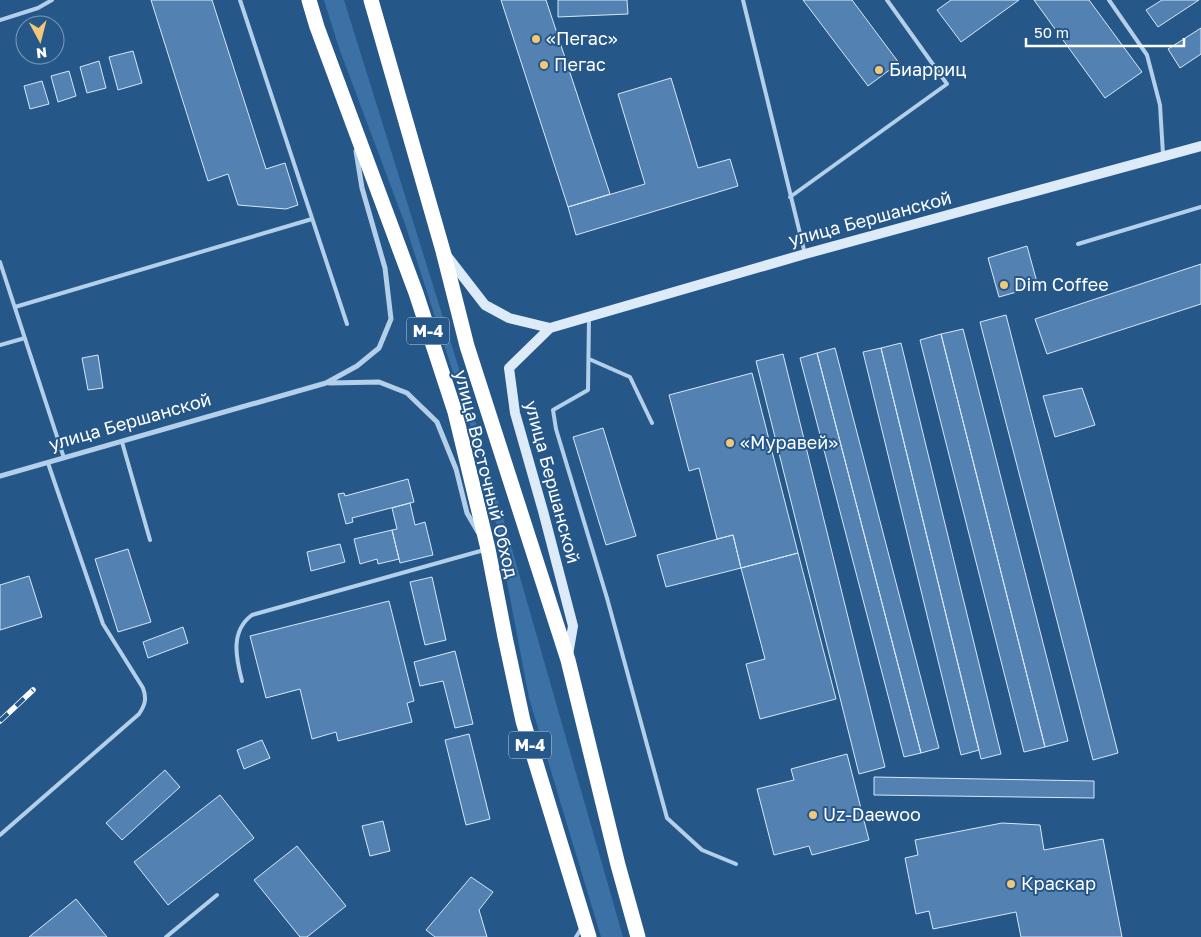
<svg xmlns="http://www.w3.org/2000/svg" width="1201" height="937" font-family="'Golos Text',sans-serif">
	<rect width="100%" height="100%" fill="#265789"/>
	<path fill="#3b71a5" d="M324 0H344L475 420 623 937H601L529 698 490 492 469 422 405 224 339 48Z"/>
	<path fill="#5382b2" stroke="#d7e7f7" d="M151 0H212L266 169 285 163 298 205 286 209 238 205 228 174 208 181Z
		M501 0H546L610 194 568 207Z
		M558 0H627L628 14 558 17Z
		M803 0H852L899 63 868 86Z
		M951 0H1019L961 42 937 10Z
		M1034 0H1089L1142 72 1105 98Z
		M1162 0H1199L1158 27 1146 10Z
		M1201 28V54L1180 68 1168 49Z
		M133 51 142 83 118 90 109 57Z
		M99 61 106 88 87 93 80 67Z
		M69 71 76 96 58 102 51 76Z
		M671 78 698 168 730 159 738 186 576 235 568 207 645 184 618 94Z
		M42 81 49 104 30 109 24 86Z
		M1027 246 1038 286 999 297 988 258Z
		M1201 264V304L1047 354 1035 319Z
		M1006 315 1118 753 1093 760 980 322Z
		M963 329 1068 741 1045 747 941 334Z
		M941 334 1045 747 1024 752 920 340Z
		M901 343 1001 754 981 759 881 348Z
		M835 348 939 748 921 753 817 353Z
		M881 348 979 750 961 755 863 352Z
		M817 353 921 753 904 757 800 358Z
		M783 354 885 767 859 774 756 361Z
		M98 355 103 388 88 390 82 358Z
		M752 373 798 553 741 568 733 535 717 539 699 468 689 471 669 395Z
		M1082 388 1095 425 1055 437 1043 396Z
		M603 428 636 536 606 545 573 437Z
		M408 479 414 502 352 518 353 522 346 524 338 494 344 493 345 496Z
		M410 503 415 525 425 522 433 555 400 563 392 530 397 529 392 508Z
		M392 530 399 559 378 564 377 559 360 564 354 539Z
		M733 535 741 568 666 587 657 555Z
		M340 544 345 562 311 571 307 552Z
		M128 549 151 622 118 632 95 559Z
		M798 553 836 699 760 719 746 664 765 659 741 568Z
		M29 576 42 617 0 630V585Z
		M432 577 446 640 425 645 410 582Z
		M389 601 414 701 407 703 412 722 338 741 336 732 312 739 300 689 266 698 250 636Z
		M183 627 188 643 148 658 143 642Z
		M455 651 473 724 455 728 443 681 420 686 414 662Z
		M469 734 490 819 466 825 445 740Z
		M262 740 270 758 244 769 237 750Z
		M847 754 869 840 812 855 809 846 774 855 757 789 794 780 791 769Z
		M165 770 180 787 122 840 106 823Z
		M874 777 1094 781V798L874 795Z
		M220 795 254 838 168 905 134 862Z
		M383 821 390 851 370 856 362 826Z
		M1002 823 1040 825 1044 850 1103 839 1122 937H1021L1016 912 933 929 929 911 916 914 905 858 918 855 915 840Z
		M297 846 346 906 307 937H300L254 880Z
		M471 877 493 892 479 910 487 937H435L426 930Z
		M76 899 107 937H29Z"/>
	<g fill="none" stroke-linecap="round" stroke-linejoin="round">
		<path stroke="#b3cfe9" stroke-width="4" d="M240 0 347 324
			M743 0 805 254
			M1109 0 1147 55 1160 105 1163 154
			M0 20 38 8 52 0
			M790 197 947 84 887 0
			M1078 244 1201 207
			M0 262 64 458
			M15 307 312 219
			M589 318 588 390 553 410 556 429 607 598 667 818 702 850 736 864
			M0 345 25 338
			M589 359 630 377 652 423
			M122 442 150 540
			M242 681C236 658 230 631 252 615L484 550
			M0 835 139 714C145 705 147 699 143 688L103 624 48 463
			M166 937 217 895
			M576 937 581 929"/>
		<path stroke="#b3cfe9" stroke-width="5" d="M329 383 379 382 407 393 437 422 456 469 467 513 478 532
			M0 476 326 383 357 366 379 348 391 319 385 268 362 188 356 151"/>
		<path stroke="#ddeaf8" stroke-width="10" d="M447 256 485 305 509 318 550 328
			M568 655 573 626 543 511 515 413 509 368 550 328 805 254 1201 146"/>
		<path stroke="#fff" stroke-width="15" d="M309 0 317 27 416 293 455 412 488 549 505 637 523 721 589 937
			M371 0 443 251 467 346 568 660 618 865 638 937"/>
		<g stroke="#fff" stroke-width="5.5">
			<path id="rail" d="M0 721 33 690"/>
		</g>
		<use href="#rail" stroke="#265789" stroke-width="4" stroke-dasharray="11" stroke-linecap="butt"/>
	</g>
	<g fill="#f2c878" stroke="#265789" stroke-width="2">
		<circle cx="536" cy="39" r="5"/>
		<circle cx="544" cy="65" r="5"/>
		<circle cx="879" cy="70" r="5"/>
		<circle cx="1004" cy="285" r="5"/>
		<circle cx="730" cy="443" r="5"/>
		<circle cx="813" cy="815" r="5"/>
		<circle cx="1011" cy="884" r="5"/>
	</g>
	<g text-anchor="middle" stroke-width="4" stroke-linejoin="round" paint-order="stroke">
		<g fill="#265789" stroke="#becddc" stroke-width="1">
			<rect x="407" y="317.5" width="42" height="27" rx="4"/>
			<rect x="509" y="731.5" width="42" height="27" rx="4"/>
		</g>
		<g font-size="16" font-weight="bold" fill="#fff">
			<text x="428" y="337">М-4</text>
			<text x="530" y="751">М-4</text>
		</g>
		<g font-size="18" fill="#fff" stroke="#265789" text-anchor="start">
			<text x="546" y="45">«Пегас»</text>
			<text x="554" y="71">Пегас</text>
			<text x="889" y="76">Биарриц</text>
			<text x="1014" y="291">Dim Coffee</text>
			<text x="740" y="449">«Муравей»</text>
			<text x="823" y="821">Uz-Daewoo</text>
			<text x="1021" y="890">Краскар</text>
		</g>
		<g font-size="18" fill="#fff" stroke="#265789">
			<text transform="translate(870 219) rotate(-15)" y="6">улица Бершанской</text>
			<text transform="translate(130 422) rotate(-16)" y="6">улица Бершанской</text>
			<text transform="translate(486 474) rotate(76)" y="6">улица Восточный Обход</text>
			<text transform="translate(552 482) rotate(75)" y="6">улица Бершанской</text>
		</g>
	</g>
	<g transform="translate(40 40) rotate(173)"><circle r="24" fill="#265789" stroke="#7d9ab8"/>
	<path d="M0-4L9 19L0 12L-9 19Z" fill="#f2c878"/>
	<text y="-8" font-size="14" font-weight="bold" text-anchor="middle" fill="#ffffff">N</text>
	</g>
	<path d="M1026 38v8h158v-8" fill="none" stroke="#ffffff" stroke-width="2.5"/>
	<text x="1034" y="38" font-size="15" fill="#ffffff" stroke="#265789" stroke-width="4" paint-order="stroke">50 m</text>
</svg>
